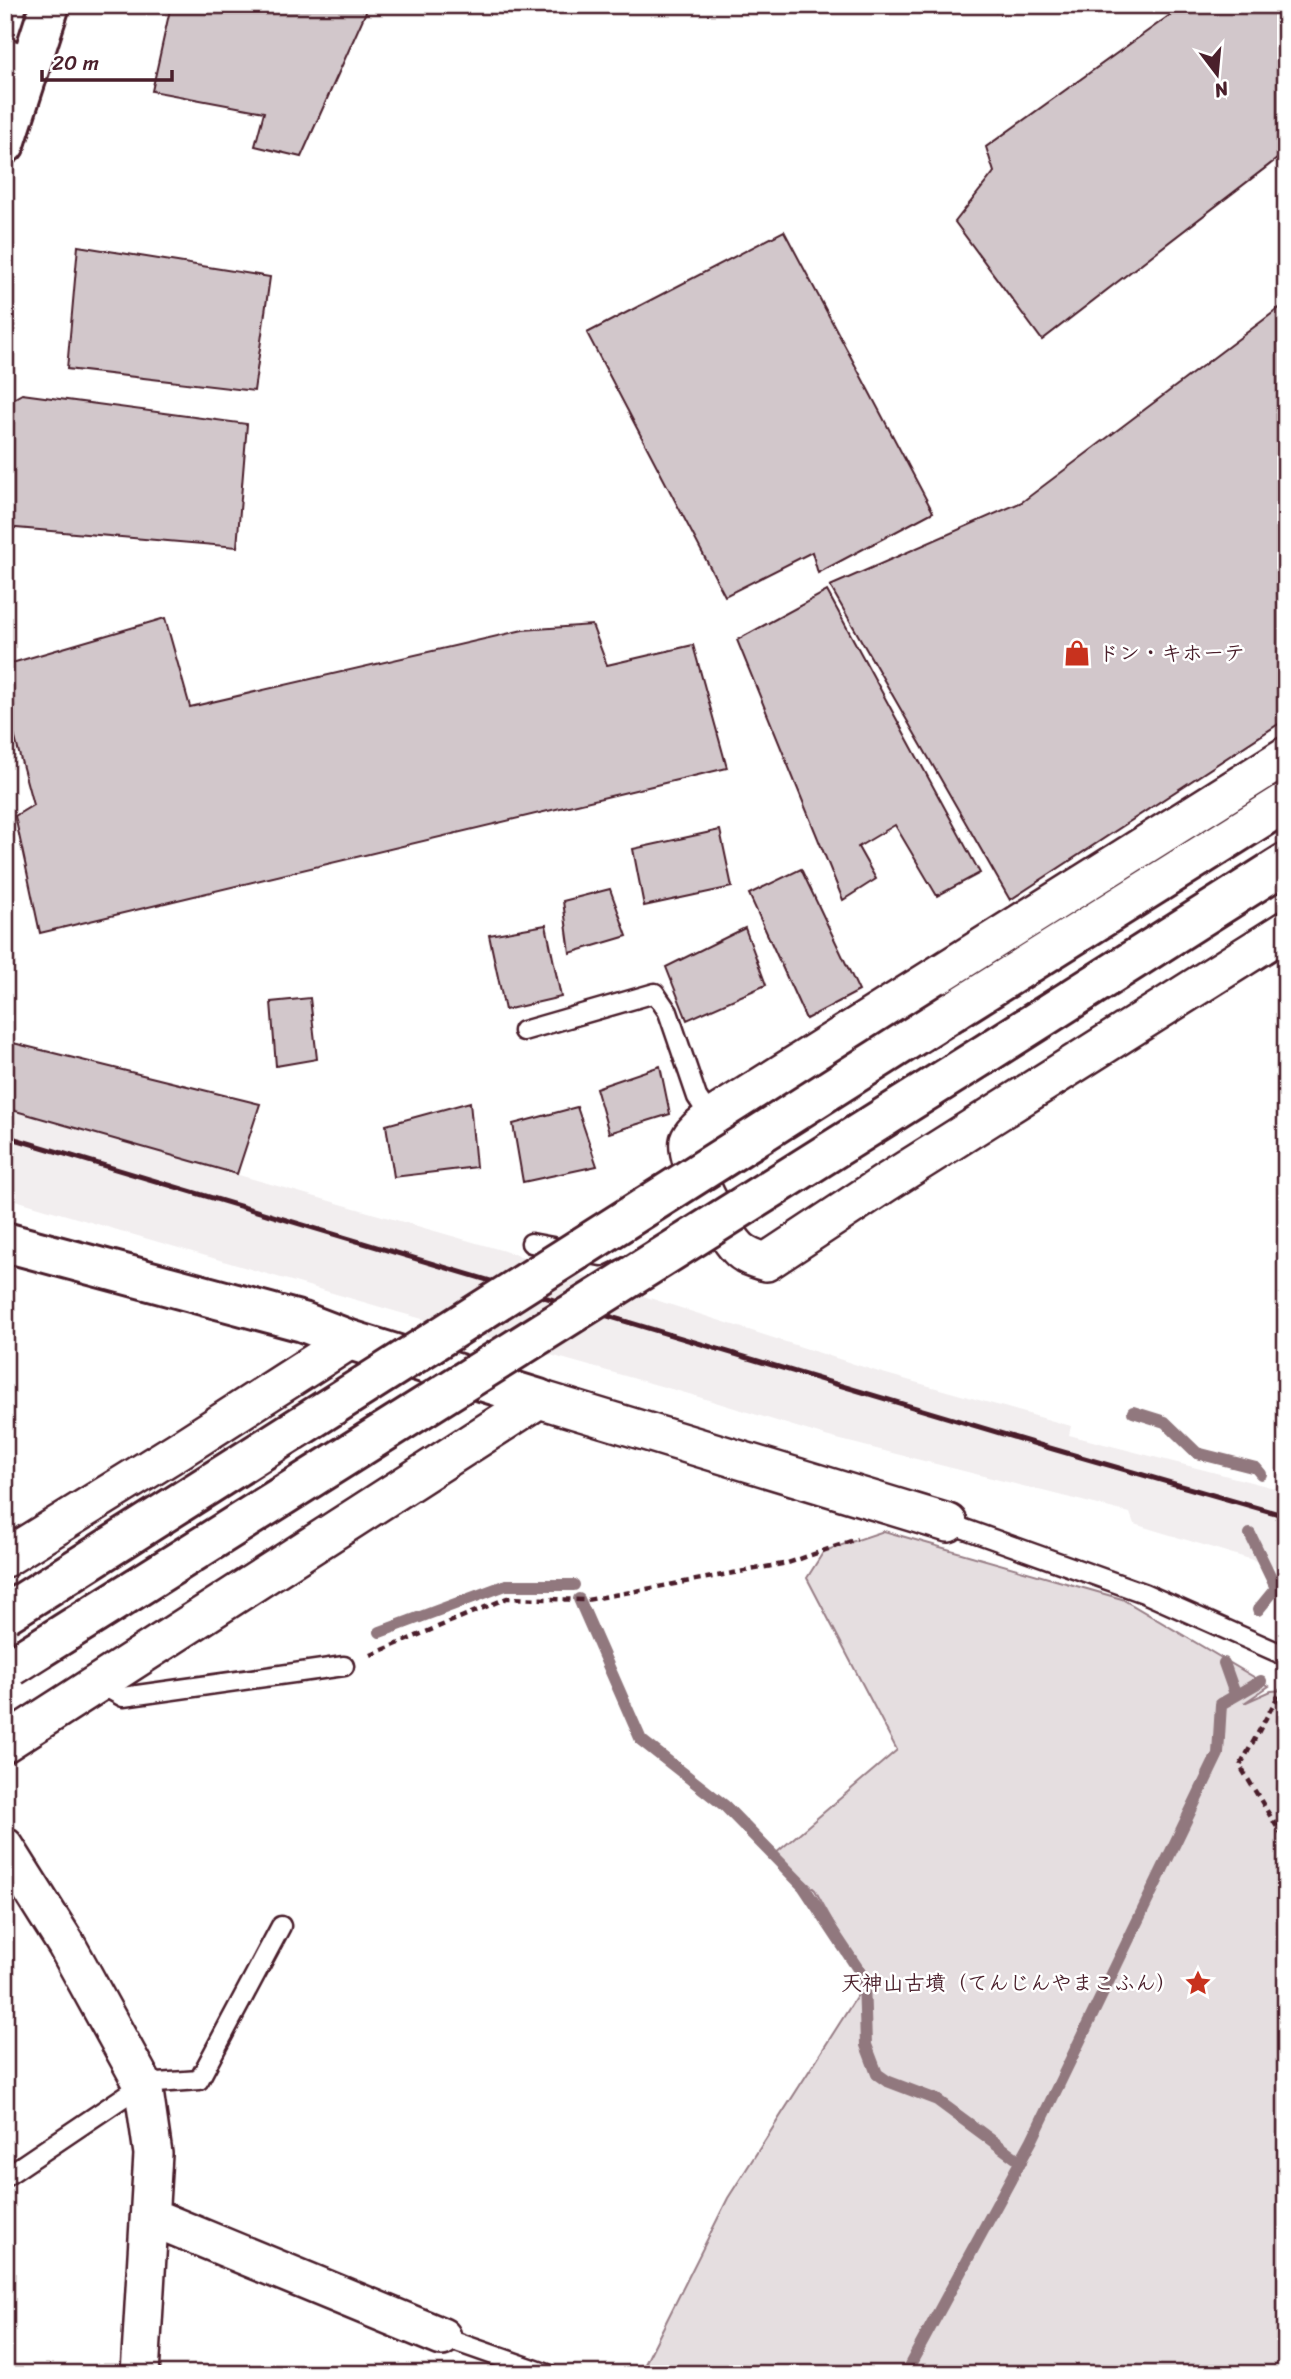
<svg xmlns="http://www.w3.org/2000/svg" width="1291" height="2379" font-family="Sriracha,'Klee One',sans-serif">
	<rect width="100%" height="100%" fill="#fff"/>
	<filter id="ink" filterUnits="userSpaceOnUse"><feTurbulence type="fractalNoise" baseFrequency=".0143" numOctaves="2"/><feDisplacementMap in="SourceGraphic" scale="14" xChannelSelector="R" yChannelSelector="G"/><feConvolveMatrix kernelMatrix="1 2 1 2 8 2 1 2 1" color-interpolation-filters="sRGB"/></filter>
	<g filter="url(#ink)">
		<path fill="#f2eeef" d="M5 1108 501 1250 879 1372 1071 1426 1069 1435 1286 1491V1570L1134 1524 1130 1513 829 1437 689 1394 394 1311 5 1197Z"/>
		<path fill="#e5dee0" stroke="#987e86" stroke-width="2" d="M884 1531 1122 1599 1269 1686 1244 1703 1271 1691 1286 1690V2374H640L728 2198 866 1982 815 1890 775 1854 897 1750 807 1578 824 1551Z"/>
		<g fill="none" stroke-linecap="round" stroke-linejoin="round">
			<path stroke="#91787e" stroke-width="12" d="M1133 1412 1165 1422 1197 1453 1256 1468 1261 1474
				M1250 1534 1276 1588 1258 1610
				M579 1599 641 1740 725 1806 803 1886 864 1978 866 2045 877 2074 887 2081 937 2100 1021 2162
				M380 1632 506 1585H574
				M1224 1663 1235 1694
				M905 2374 1032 2140 1218 1754 1221 1704 1261 1681"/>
		</g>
		<path fill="#d2c7cb" stroke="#4a1f2b" stroke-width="2" d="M171 5H369L301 157 255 146 264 112 152 91Z
			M990 5H1005L996 12Z
			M1184 5H1286V152L1042 340 955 222 994 172 986 147Z
			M784 231 933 512 818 573 812 552 725 596 587 333Z
			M78 246 270 277 254 391 67 369Z
			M1286 303V719L1010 900 830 586 1022 502Z
			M22 394 247 424 237 547 5 527V414L8 402Z
			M827 591 980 873 937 896 895 825 858 847 876 879 843 900 737 640Z
			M165 618 190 707 523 630 592 625 607 665 693 645 727 768 40 933 15 816 33 805 5 701V665Z
			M720 830 732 887 644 906 633 849Z
			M801 869 859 991 806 1019 749 894Z
			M610 889 627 936 570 953 563 901Z
			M546 925 561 997 505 1010 489 935Z
			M745 928 766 985 687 1020 666 967Z
			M310 998 317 1059 276 1066 271 1002Z
			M5 1041 260 1104 237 1174 5 1108Z
			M660 1066 670 1114 609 1133 596 1088Z
			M470 1102 476 1167 394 1177 386 1125Z
			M577 1107 597 1166 523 1182 513 1124Z"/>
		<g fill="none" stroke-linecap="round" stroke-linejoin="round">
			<g stroke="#4a1f2b" stroke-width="23">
				<path id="lane" d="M5 48 33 56
					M523 1031 655 993 668 1012 697 1097 711 1118
					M531 1243 601 1256 711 1205
					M948 1523 1144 1593 1286 1656
					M100 1684 123 1697 344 1666
					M5 2177 143 2084 199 2080 281 1926
					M442 2337 548 2374"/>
			</g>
			<g stroke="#4a1f2b" stroke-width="42">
				<path id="street" d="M1286 756 711 1118C704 1124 692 1132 689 1141 684 1160 723 1233 738 1248 745 1256 756 1259 766 1262L884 1184 1286 930
					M5 1558 179 1450 350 1340
					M5 1743 539 1399 948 1523
					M5 1847 66 1944 143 2084 153 2154 140 2374
					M151 2217 442 2337"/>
			</g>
			<g stroke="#4a1f2b" stroke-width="44">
				<path id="secondary" d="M5 144 50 5
					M955 1010 1286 802
					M982 1056 1286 863
					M5 1242 303 1322 350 1340 539 1399"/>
			</g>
			<path stroke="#4a1f2b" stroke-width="4.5" stroke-dasharray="7 5" stroke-linecap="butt" d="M371 1655 507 1598 587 1600 788 1563 857 1539
				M1284 1685 1240 1766 1286 1842
				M1283 2374 1286 2369"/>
			<use href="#lane" stroke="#fff" stroke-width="18"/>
			<use href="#street" stroke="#fff" stroke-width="37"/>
			<use href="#secondary" stroke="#fff" stroke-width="38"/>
			<path stroke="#4a1f2b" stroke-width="5" d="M5 1136 1053 1449 1286 1516"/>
			<g stroke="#4a1f2b" stroke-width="44" stroke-linecap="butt">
				<path id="secondary-bridge" d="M5 1614 955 1010
					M12 1666 982 1056"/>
			</g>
			<use href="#secondary-bridge" stroke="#fff" stroke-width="38"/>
		</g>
	</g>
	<defs>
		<g id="shop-bare" transform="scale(2.1)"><path d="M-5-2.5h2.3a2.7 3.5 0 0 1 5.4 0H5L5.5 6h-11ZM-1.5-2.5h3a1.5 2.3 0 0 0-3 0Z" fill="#c8321e" stroke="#fff" stroke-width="2.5" paint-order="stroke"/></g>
		<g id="sight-bare" transform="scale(2.1)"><path d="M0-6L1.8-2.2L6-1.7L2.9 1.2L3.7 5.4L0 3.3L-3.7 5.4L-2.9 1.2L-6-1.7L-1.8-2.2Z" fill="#c8321e" stroke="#fff" stroke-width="2.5" paint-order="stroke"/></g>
	</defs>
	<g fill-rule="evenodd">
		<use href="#shop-bare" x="1077" y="653"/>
		<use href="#sight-bare" x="1198" y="1983"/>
	</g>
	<g text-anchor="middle" stroke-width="5" stroke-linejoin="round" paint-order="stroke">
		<g font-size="21" font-weight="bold" fill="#4a1f2b" stroke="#fff" text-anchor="start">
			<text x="1098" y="660">ドン・キホーテ</text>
			<text x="1177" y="1990" text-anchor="end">天神山古墳（てんじんやまこふん）</text>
		</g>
	</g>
	<rect width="1291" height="2379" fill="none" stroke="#fff" stroke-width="28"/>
	<rect x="14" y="14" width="1263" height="2351" fill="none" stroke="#4a1f2b" stroke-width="2.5" filter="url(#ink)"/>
	<g transform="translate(1217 74) rotate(164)" stroke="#ffffff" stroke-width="5" paint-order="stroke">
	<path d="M0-5L12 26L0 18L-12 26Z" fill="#4a1f2b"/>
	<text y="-10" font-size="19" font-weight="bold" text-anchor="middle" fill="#4a1f2b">N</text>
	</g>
	<path d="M42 70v10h130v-10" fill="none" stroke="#4a1f2b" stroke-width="3.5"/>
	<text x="52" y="70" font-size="21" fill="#4a1f2b" stroke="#ffffff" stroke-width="5" paint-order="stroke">20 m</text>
</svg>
